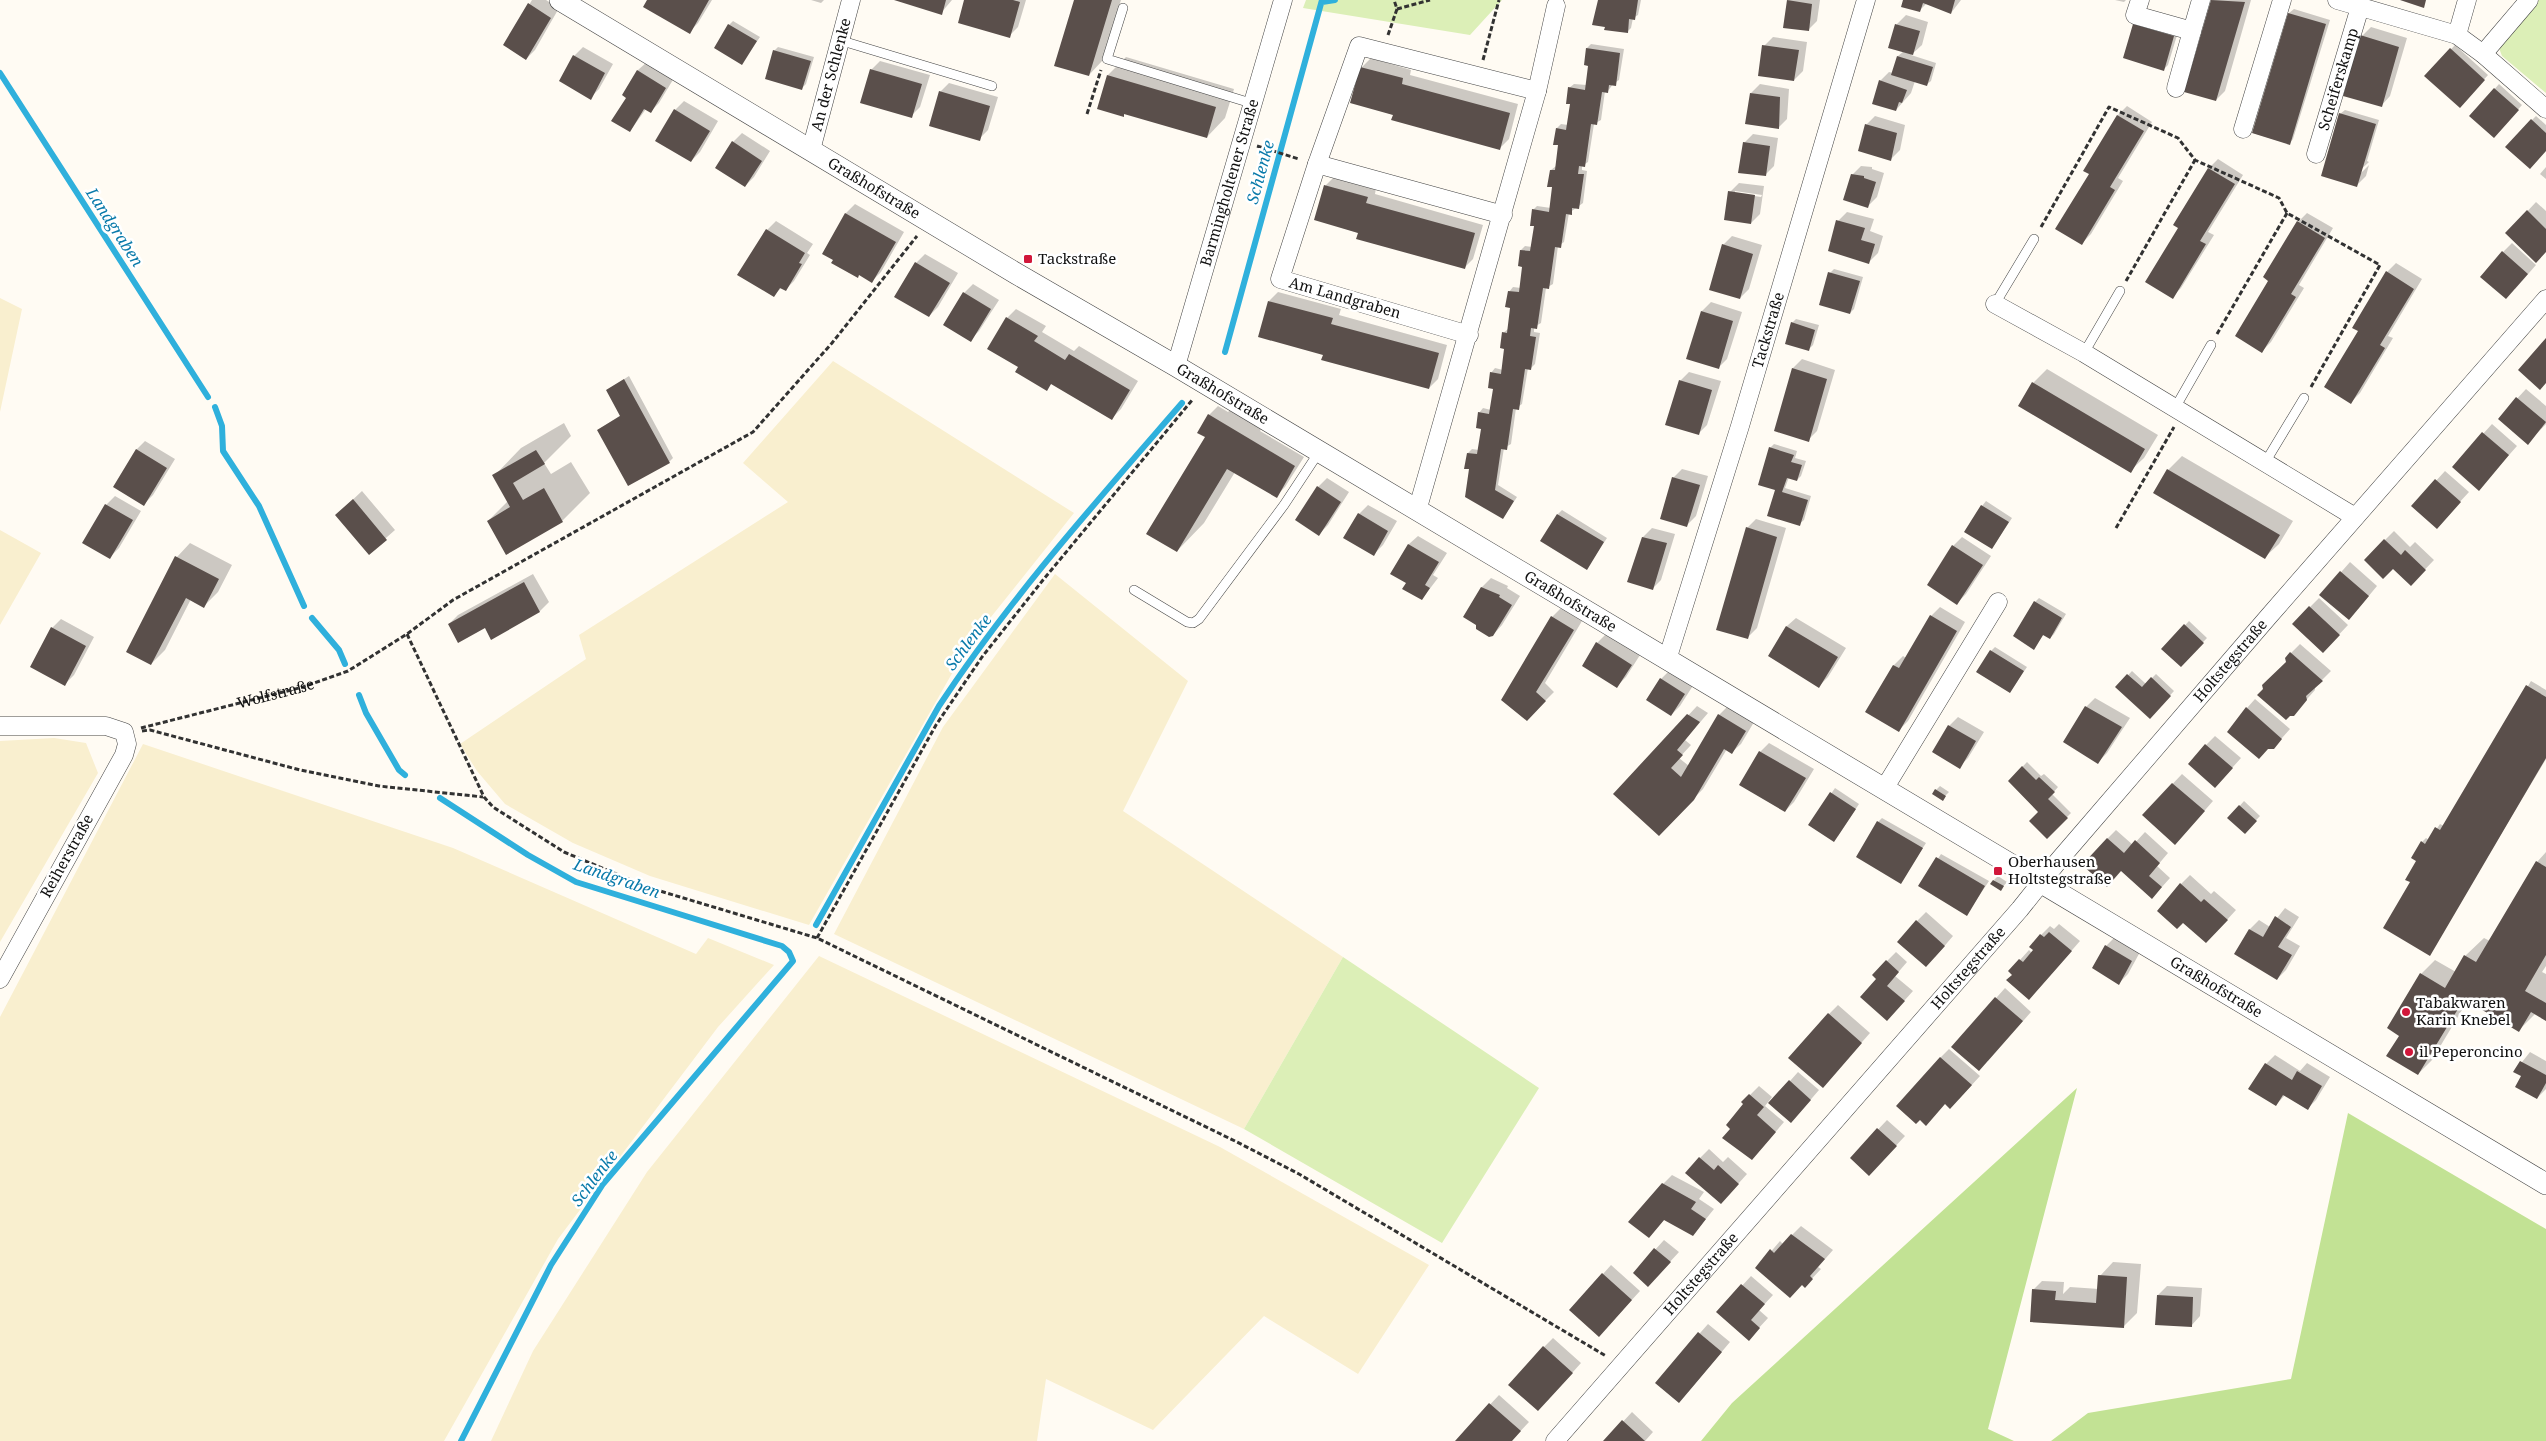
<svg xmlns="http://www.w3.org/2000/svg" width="2546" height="1441" font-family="'Noto Serif',serif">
	<rect width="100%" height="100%" fill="#fffbf3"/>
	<path fill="#f9efcf" d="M0 298 22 309 0 412Z
		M833 361 1074 513 967 647 809 925 650 876 573 843 505 804 477 771 460 744 586 659 579 635 788 502 743 463Z
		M0 530 41 553 0 625Z
		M1055 574 1188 681 1123 811 1343 957 1244 1129 834 934 943 727Z
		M54 738 86 743 98 773 0 942V741Z
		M143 744 453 848 696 954 708 938 774 965 718 1027 558 1239 444 1441H0V1017Z
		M819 956 1220 1147 1429 1265 1358 1374 1264 1316 1153 1430 1046 1379 1037 1441H491L533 1351 647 1172Z"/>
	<path fill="#dcefb7" d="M1306 0H1502L1470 35 1303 8Z
		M2539 0H2546V93L2502 56 2499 48Z
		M1343 957 1539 1088 1442 1243 1244 1129Z"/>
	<path fill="#c2e294" d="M2077 1088 1988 1429 2014 1441H1701L1732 1403Z
		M2348 1113 2546 1229V1441H2051L2088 1413 2291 1379Z"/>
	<path fill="#0003" fill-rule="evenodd" d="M532 0H546L559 8 535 50 526 59 505 45Z
		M649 0H712L698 23 689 32Z
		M811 0H824L821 3Z
		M897 0H952L941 13Z
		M966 0H1026L1018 27 1009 36Z
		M1075 0H1121L1102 61 1089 75Z
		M1600 0H1641L1638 15 1633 18 1631 28 1627 32 1593 24Z
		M1788 0H1820L1817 21 1808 30Z
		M1904 0H1961L1951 13 1927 3 1919 11Z
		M2115 0H2126L2124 2Z
		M2213 0H2251L2225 91 2216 100 2186 91Z
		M2294 9 2330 20 2293 139 2289 144 2253 133 2289 13Z
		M1906 15 1928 22 1922 45 1911 55 1936 63 1931 81 1926 85 1915 81 1911 93 1896 110 1880 81 1889 72 1893 73 1898 56 1904 51 1890 47 1897 24Z
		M2139 20 2178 32 2168 65 2164 69 2135 24Z
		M733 21 760 37 742 63 729 25Z
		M2371 27 2407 38 2390 96 2381 106 2362 36Z
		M1773 37 1807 42 1803 71 1794 80 1764 46Z
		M1591 44 1624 49 1619 80 1613 84 1608 91H1605L1601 120 1594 124 1588 162 1582 166V170L1587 171 1583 203 1569 213 1564 242 1558 246 1553 284 1546 288 1541 323 1534 327V332L1540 333 1535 364 1531 368H1528L1522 404 1516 408 1511 444 1504 448 1498 485 1517 497 1503 518 1471 468 1468 453 1472 449 1479 450 1482 428 1479 413 1483 408 1491 410 1494 388 1491 373 1495 368 1503 370 1506 347 1503 333 1508 329 1512 307 1509 292 1513 287 1521 288 1524 266 1521 250 1525 246 1532 247 1535 225 1533 210 1537 206 1551 208 1553 186 1551 170 1556 166 1560 144 1557 128 1561 124 1568 125 1571 103 1569 88 1574 84 1587 85 1590 65 1587 48Z
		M2455 45 2488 75 2460 106 2426 76Z
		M583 47 613 64 599 89 590 98 574 56Z
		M778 47 814 57 806 84 802 88 774 51Z
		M1126 57 1234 89 1225 118 1207 137 1126 113 1123 115 1108 75Z
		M1371 58 1411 70 1410 75 1518 104 1509 139 1500 148 1352 102 1362 67Z
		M880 61 930 75 920 107 911 116 871 70Z
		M647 62 674 78 659 103 650 112 646 109 630 131 627 97 623 95 638 70Z
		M949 83 998 97 988 130 979 139 940 92Z
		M1760 84 1789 89 1787 119 1778 128 1751 93Z
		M2499 84 2522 105 2498 132 2471 116Z
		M684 101 718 121 700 152 691 161 675 110Z
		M2127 106 2152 122 2118 178 2123 181 2091 234 2082 243 2090 174 2085 170 2118 115Z
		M2345 110 2379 120 2367 161 2369 162 2356 174 2358 176 2369 165 2366 176 2357 185 2340 114Z
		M1875 116 1905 125 1900 150 1891 159 1866 125Z
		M2536 116 2546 125V150L2532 120Z
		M742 133 770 151 754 177 745 186 733 142Z
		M1753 134 1778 138 1774 166 1765 175 1744 143Z
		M2218 159 2243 175 2208 232 2214 235 2181 288 2172 297 2180 227 2175 224 2209 168Z
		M1861 166 1872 167V169L1884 173 1877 197 1868 206 1852 175Z
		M2546 167V179L2540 174Z
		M1335 176 1376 188 1375 194 1483 225 1473 259 1464 268 1316 219 1326 185Z
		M1739 183 1764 186 1760 214 1751 223 1730 192ZM1735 191 1762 195 1761 197 1735 193Z
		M2536 202 2546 211V251L2507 233Z
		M855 204 904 232 881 272 872 281 823 253 846 213Z
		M1847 212 1874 219 1870 231 1883 236 1878 253 1869 262 1838 221Z
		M2307 213 2333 228 2299 285 2304 288 2271 342 2262 351 2270 280 2298 222Z
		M776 221 813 244 807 253 810 255 794 281 785 290 782 287 773 296 767 230Z
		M1732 236 1762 245 1749 289 1740 298 1723 245Z
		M2512 243 2536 265 2515 289 2503 252Z
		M925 254 958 273 938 307 929 316 916 263Z
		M2396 263 2422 279 2388 336 2393 338 2360 393 2351 402 2359 331 2387 272Z
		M1834 269 1863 277 1854 309 1850 313 1830 273Z
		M973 284 999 300 979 331 970 340 964 293Z
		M1278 292 1341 309 1339 315 1447 345 1438 379 1429 388 1269 301Z
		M1711 302 1742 312 1727 359 1718 368 1702 311Z
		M1016 309 1046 326 1042 332 1074 351 1079 346 1138 381 1121 409 1112 418 1052 383 1046 389 1020 367 1007 318Z
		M1796 319 1819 325 1813 345 1809 349 1792 323Z
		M1802 359 1835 370 1817 431 1808 440 1793 368Z
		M2047 369 2158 435 2144 458 2130 471 2020 405 2033 383Z
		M1689 372 1721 381 1707 425 1698 434 1680 381Z
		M629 376 673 458 669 462 598 430 621 415 607 390Z
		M2526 389 2546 406V424L2528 443 2499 418Z
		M1240 400 1268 417 1260 431 1304 457 1285 487 1276 496 1235 472 1204 523 1177 551 1210 432 1209 415 1218 406 1228 412Z
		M564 423 571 436 544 463 551 474 571 462 590 493 562 521 507 553 488 521 508 501 494 476 521 448Z
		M2492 424 2517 446 2487 480 2453 467Z
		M145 441 175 459 153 495 144 504 136 450Z
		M1774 444 1797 451 1795 458 1806 461 1801 476 1797 480 1789 477 1785 488 1811 496 1804 520 1799 524 1776 489 1770 448Z
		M2182 456 2293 521 2279 544 2265 557 2155 493 2168 470Z
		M1682 469 1708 476 1696 516 1687 525 1673 478Z
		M2445 471 2469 492 2445 518 2413 506Z
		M1327 478 1349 492 1328 525 1319 534 1318 487Z
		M362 491 395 530 369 553 346 506Z
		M115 496 141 511 119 548 110 557 84 543 106 505Z
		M1986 501 2012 518 1992 548 1982 506Z
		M1368 505 1397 521 1383 545 1374 554 1359 514Z
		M1562 510 1607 538 1587 568 1558 514Z
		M1756 519 1786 528 1757 628 1748 637 1747 528Z
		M1652 528 1675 534 1661 580 1652 589 1628 581 1643 537Z
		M2394 531 2410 547 2415 542 2434 560 2411 584 2393 567 2365 560Z
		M1418 536 1447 553 1433 575 1438 578 1422 599 1408 583 1392 574 1409 544Z
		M1962 537 1991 556 1966 594 1957 603 1953 546Z
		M190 543 232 565 218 592 204 606 191 599 165 650 151 664 177 557Z
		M2350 562 2377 586 2358 609 2321 595Z
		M533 574 549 602 540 611 492 638 486 627 449 624 458 615Z
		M1491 578 1508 586 1507 588 1520 596 1502 625 1493 635 1464 617 1482 587Z
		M2039 598 2066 614 2054 634 2050 638 2044 634 2034 648 2035 602Z
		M2319 598 2348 625 2332 642 2310 607Z
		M1940 607 1965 622 1908 721 1899 730 1867 711 1894 665 1903 656 1906 658 1931 616Z
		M1561 608 1582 621 1545 683 1554 692 1527 719 1552 617Z
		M1796 618 1846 648 1828 677 1819 686 1770 656 1787 626Z
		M61 619 94 637 74 675 65 684 52 628Z
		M2189 621 2207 638 2181 665 2163 649Z
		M1606 634 1640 655 1626 677 1617 686 1597 643Z
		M2300 644 2331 671 2315 687V690L2293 715 2286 658Z
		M1995 647 2027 667 2010 692 1991 651Z
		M1670 670 1694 684 1680 706 1671 715 1648 700 1661 679Z
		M2132 671 2146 684 2156 674 2174 691 2154 713 2117 687Z
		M2531 681 2546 690V759L2429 954 2412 882 2422 842 2426 838 2429 840 2440 824 2444 826Z
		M2095 698 2130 718 2107 753 2098 762 2086 707Z
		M2255 699 2290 729 2274 747 2247 708Z
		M1697 706 1708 713 1685 740 1691 745 1679 758 1689 766 1719 715 1728 706 1754 722 1741 744 1732 752 1727 749 1703 789 1659 834 1615 794Z
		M1958 717 1984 732 1968 758 1959 767 1934 752 1949 726Z
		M2215 736 2241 758 2224 777 2206 745Z
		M1769 743 1814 769 1794 802 1785 811 1741 784 1760 752Z
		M2027 762 2041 776 2044 774 2058 787 2052 794 2071 813 2047 837 2039 812 2009 781Z
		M2182 774 2213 801 2184 834 2143 815Z
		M1940 786 1949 792 1942 799 1936 790Z
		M1835 788 1859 804 1838 836 1810 825Z
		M2244 801 2260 816 2244 833 2229 818Z
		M1882 818 1926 843 1901 882 1878 822Z
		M2116 830 2133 845 2145 832 2168 853 2157 866 2170 878 2161 888 2121 870 2107 839Z
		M2546 852V966L2542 972 2546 974V1019L2536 1013 2519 1030 2468 1000 2432 1060 2418 1074 2401 1035 2388 1028 2421 974 2435 960 2456 972 2465 956 2484 938 2490 941 2537 862Z
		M1941 854 1989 881 1967 914 1920 886Z
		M2190 875 2211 894 2214 891 2236 910 2215 933 2181 884Z
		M1998 876 2007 882 2001 889 1994 880Z
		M2285 908 2299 917 2286 938 2300 946 2286 970 2277 979 2236 954 2250 929 2259 920 2270 927Z
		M1926 912 1953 936 1935 957 1917 921Z
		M2059 924 2080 941 2038 989 2010 971 2029 950 2032 953 2041 935 2050 926 2054 929Z
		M2115 937 2140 952 2128 974 2119 983 2093 967 2106 946Z
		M1896 952 1907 962 1895 976 1913 991 1895 1011 1878 979 1887 961Z
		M2005 988 2031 1012 1988 1061 1953 1047Z
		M1838 1005 1870 1033 1831 1077 1829 1014Z
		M1949 1049 1980 1076 1959 1099 1940 1058Z
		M2530 1052 2546 1061V1089L2537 1098 2523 1075 2515 1071Z
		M2275 1055 2300 1071 2307 1063 2330 1077 2316 1100 2307 1109 2285 1095 2276 1105 2266 1064Z
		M1798 1072 1819 1090 1800 1112 1790 1081Z
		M1759 1086 1772 1097 1765 1106 1784 1122 1761 1149 1732 1129 1750 1095Z
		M1887 1120 1905 1136 1878 1165 1851 1158Z
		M1709 1149 1723 1162 1728 1157 1747 1174 1729 1194 1700 1158Z
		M1672 1175 1704 1192 1699 1199 1714 1209 1693 1235 1665 1219 1649 1237 1663 1184Z
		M1801 1226 1833 1250 1818 1267 1821 1269 1805 1286 1757 1268 1780 1241 1783 1244Z
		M1664 1240 1679 1252 1668 1264 1634 1273Z
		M2113 1262 2141 1264 2137 1313 2123 1327 2031 1320 2033 1290 2042 1281 2064 1282 2063 1294 2070 1287 2099 1289 2100 1276Z
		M1611 1265 1640 1291 1608 1326 1603 1274Z
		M1751 1276 1773 1295 1759 1310 1768 1318 1757 1330 1718 1312Z
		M2167 1286 2202 1288 2200 1316 2191 1326 2158 1295Z
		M1708 1324 1730 1342 1688 1392 1657 1382Z
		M1553 1338 1581 1363 1547 1401 1544 1347Z
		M1499 1395 1529 1422 1511 1441H1456Z
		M1632 1412 1653 1432 1645 1441H1605Z"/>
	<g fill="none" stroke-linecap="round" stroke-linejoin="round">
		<path stroke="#2fb0dc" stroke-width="6" d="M1322 2 1335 0
			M0 73 208 397
			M1225 352 1322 0
			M215 407 222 426 223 451 259 506 304 606
			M312 618 339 650 345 664
			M359 695 366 713 399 770 405 775
			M440 798 528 855 576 882 782 946 789 952 793 961 603 1184 551 1265 461 1441
			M816 925 939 706C1010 598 1097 501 1182 403"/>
	</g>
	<path fill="#5a4f4b" d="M647 0H709L690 34 643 7Z
		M894 0H946L942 15Z
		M964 0H1013L1020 2 1010 38 958 23Z
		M1074 0H1112L1089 76 1054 66Z
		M1598 0H1638L1635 20 1629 19 1628 33 1604 30 1605 27 1592 25Z
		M1787 0 1812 4 1809 31 1783 28Z
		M1903 0H1955L1951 14 1923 3 1920 12 1901 7Z
		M2211 0 2245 2 2216 101 2184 92Z
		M2400 0H2426L2424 8Z
		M528 3 551 18 526 60 503 45Z
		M2288 13 2326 24 2290 145 2252 133Z
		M728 24 757 41 742 65 714 48Z
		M1895 24 1920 31 1913 55 1888 48Z
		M2133 24 2174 36 2164 71 2123 58Z
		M2360 35 2399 47 2382 107 2343 96Z
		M1762 45 1799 50 1794 81 1758 76Z
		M1586 48 1620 53 1616 86 1609 85 1608 93 1602 92 1597 125 1591 124 1585 167 1579 166 1578 174H1584L1579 209 1572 208V215L1566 214 1561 248 1555 247 1549 289 1543 288 1537 329 1531 328 1530 336 1536 337 1531 370 1525 369 1519 410 1513 409 1507 450 1501 449 1495 490 1514 501 1503 519 1465 497 1469 469H1464L1467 453 1477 454 1481 429 1476 428 1478 412 1489 414 1493 389 1488 388 1490 372 1501 374 1504 349 1500 348 1502 332 1507 333 1510 308 1505 307 1508 291 1519 292 1522 267 1518 266 1520 250 1530 251 1534 226H1530L1532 209 1549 212 1552 187H1547L1550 170H1555L1558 145H1553L1556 128 1566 130 1570 104H1566L1568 87 1585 90 1588 66 1584 65Z
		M2450 48 2485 80 2460 108 2424 76Z
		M773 50 811 61 802 90 765 79Z
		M573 55 605 73 591 100 559 81Z
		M1897 56 1933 67 1927 86 1891 75Z
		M1360 67 1403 78 1402 84 1510 113 1500 150 1391 120 1393 115 1350 103Z
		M870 69 922 84 912 118 860 103Z
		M637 70 666 88 651 113 644 109 630 132 611 121 626 98 622 95Z
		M1107 75 1216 107 1207 138 1124 114V117L1097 109Z
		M1879 80 1907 90 1902 103 1899 102 1896 111 1872 104Z
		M2494 88 2519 110 2494 138 2469 116Z
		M939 91 990 106 980 141 929 126Z
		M1750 93 1780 97 1779 129 1745 124Z
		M674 109 710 131 691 162 655 141Z
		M2339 113 2376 124 2357 187 2321 176Z
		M2117 115 2144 131 2110 187 2115 190 2082 245 2055 229 2089 174 2083 171Z
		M2531 119 2546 133V151L2530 169 2505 147Z
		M1865 124 1897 133 1891 161 1858 151Z
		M732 141 762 161 745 187 715 168Z
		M1743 142 1770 146 1766 176 1738 173Z
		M2208 168 2235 184 2200 241 2206 244 2173 299 2145 282 2178 228 2173 225Z
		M1851 174 1864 176V178L1876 182 1868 208 1843 200Z
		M1324 185 1368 197 1366 203 1475 233 1465 269 1356 239 1358 233 1314 220Z
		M1728 191 1755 195 1751 224 1724 220Z
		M2527 210 2546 229V252L2536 263 2505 233Z
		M845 213 896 242 872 283 859 275 858 278 831 263 833 260 822 254Z
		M1836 220 1865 228 1861 240 1875 244 1869 264 1828 251Z
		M2297 221 2325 238 2291 294 2296 297 2262 353 2235 336 2268 281 2263 277Z
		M766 229 805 253 799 263 802 264 786 291 780 288 774 297 737 275Z
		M1722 244 1753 254 1740 299 1709 290Z
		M2502 251 2528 274 2506 299 2480 277Z
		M915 262 950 283 929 317 894 297Z
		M2386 271 2414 289 2380 345 2385 348 2351 404 2324 387 2358 331 2352 328Z
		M1828 272 1860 281 1850 314 1819 305Z
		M963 292 991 309 971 342 943 325Z
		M1268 301 1333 318 1331 324 1439 353 1429 389 1321 360 1323 355 1258 337Z
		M1701 311 1733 321 1719 369 1686 359Z
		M1006 317 1038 336 1034 341 1065 360 1069 354 1130 390 1112 420 1051 384 1047 391 1015 372 1018 367 987 349Z
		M1791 322 1815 330 1809 351 1785 344Z
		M2546 338V383L2540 390 2518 370Z
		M1792 368 1827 379 1809 442 1774 431Z
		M624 379 670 463 628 486 597 430 620 416 606 390Z
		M1679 380 1712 390 1699 435 1665 425Z
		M2032 382 2145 449 2131 473 2018 406Z
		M2516 397 2546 422 2528 445 2498 419Z
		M1208 414 1295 466 1277 498 1227 469 1177 552 1146 534 1205 437 1197 433Z
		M2482 432 2509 455 2479 491 2452 467Z
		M1769 447 1794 455 1791 462 1802 465 1797 481 1787 478 1782 492 1808 500 1800 526 1767 516 1775 490 1758 485Z
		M136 449 167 468 144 506 113 487Z
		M536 450 545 464 513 483 523 500 544 488 563 522 506 555 487 521 510 507 492 475Z
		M2167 469 2280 535 2265 559 2153 493Z
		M1672 477 1700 485 1687 527 1660 519Z
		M2435 479 2461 502 2437 529 2411 506Z
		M1317 486 1341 502 1319 536 1295 520Z
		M353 499 387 540 369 555 335 515Z
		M105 504 133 520 110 559 82 543Z
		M1981 505 2009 522 1992 549 1964 532Z
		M1358 513 1388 531 1374 556 1343 538Z
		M1557 514 1604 542 1587 570 1540 541Z
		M1746 527 1777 537 1748 639 1716 630Z
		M1642 537 1667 543 1653 590 1627 582Z
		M2384 539 2401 555 2405 550 2426 570 2411 586 2393 569 2383 579 2364 560Z
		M1408 544 1439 562 1425 585 1430 588 1422 600 1402 589 1406 583 1390 574Z
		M1952 545 1983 565 1957 605 1927 585Z
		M175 556 219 579 204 608 186 598 151 665 126 652Z
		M2340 571 2369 596 2349 620 2319 595Z
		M524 582 540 612 491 640 485 628 458 643 448 624Z
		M1481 587 1500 595 1499 597 1512 605 1493 636 1489 637 1476 629V625L1463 617Z
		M2034 601 2062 618 2050 639 2043 635 2034 650 2013 636Z
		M2309 606 2340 635 2323 653 2292 624Z
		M1930 615 1957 631 1899 732 1865 712 1893 665 1899 668Z
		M1551 616 1574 630 1536 692 1546 701 1527 721 1501 700Z
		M2184 624 2204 643 2181 667 2161 649Z
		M1786 626 1838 657 1819 688 1768 656Z
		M51 627 86 646 65 686 30 667Z
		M1596 642 1632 665 1617 688 1582 666Z
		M1990 650 2024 671 2010 693 1976 672Z
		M2290 652 2323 681 2306 696 2307 700 2294 716H2290L2286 720 2257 695 2263 689 2262 685 2286 662 2285 658Z
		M2127 674 2142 687 2151 677 2171 696 2150 719 2115 687Z
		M1660 678 1685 694 1671 716 1646 700Z
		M2526 685 2546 697V758L2430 956 2383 928 2410 882 2405 880 2416 861 2411 858 2421 841 2425 844 2435 827 2440 830Z
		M2085 706 2122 727 2098 764 2063 742Z
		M2246 707 2282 739 2274 749H2268L2259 759 2227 732Z
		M1687 714 1700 722 1677 750 1683 755 1671 768 1681 777 1718 714 1746 731 1732 754 1724 749 1694 800 1659 836 1613 794Z
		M1948 725 1976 741 1960 769 1932 752Z
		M2205 744 2233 768 2215 788 2188 764Z
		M1759 751 1806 778 1785 812 1739 785Z
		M2022 766 2036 780 2039 777 2055 792 2048 799 2068 818 2047 839 2029 821 2038 812 2008 781Z
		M2172 783 2205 811 2175 845 2142 815Z
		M1935 789 1946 796 1943 801 1932 794Z
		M1830 792 1856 809 1834 842 1808 825Z
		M2239 805 2257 821 2245 834 2227 818Z
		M1877 821 1923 848 1901 884 1856 857Z
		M2107 838 2124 853 2135 840 2160 863 2149 876 2162 887 2152 899 2121 871 2107 887 2082 865Z
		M1936 857 1985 886 1967 916 1918 886Z
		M2536 861 2546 867V955L2525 991 2546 1003V1021L2531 1012 2519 1032 2464 999 2418 1075 2386 1056 2399 1036 2387 1028 2420 973 2445 988 2464 955 2476 962Z
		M1993 880 2004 886 2001 891 1990 884Z
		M2180 883 2201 902 2204 899 2228 920 2206 943 2183 923 2177 929 2157 911Z
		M2275 916 2291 927 2278 947 2292 955 2277 980 2234 954 2249 929 2263 937Z
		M1916 920 1945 946 1926 967 1897 942Z
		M2049 932 2072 951 2029 1000 2006 980 2012 975 2008 971 2019 959 2023 962 2033 950 2029 947 2040 934 2044 937Z
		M2105 945 2132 961 2119 985 2092 968Z
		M1886 960 1899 972 1887 986 1905 1001 1887 1021 1860 997 1876 979 1872 975Z
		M1995 997 2023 1021 1979 1071 1951 1047Z
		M1828 1013 1862 1043 1823 1088 1788 1058Z
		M1940 1057 1972 1085 1950 1109 1945 1104 1926 1126 1920 1120 1916 1124 1896 1106Z
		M2520 1061 2546 1075V1083L2537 1099 2515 1087 2521 1076 2513 1072Z
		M2265 1063 2292 1080 2297 1071 2322 1086 2308 1110 2283 1095 2276 1106 2248 1089Z
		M1789 1080 1811 1100 1791 1123 1768 1103Z
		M1749 1094 1764 1107 1757 1115 1776 1132 1752 1160 1722 1138 1730 1129 1726 1125 1743 1104 1741 1102Z
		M1877 1128 1897 1146 1869 1176 1850 1158Z
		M1699 1157 1714 1170 1718 1165 1739 1184 1721 1204 1685 1173Z
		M1662 1183 1696 1202 1691 1209 1706 1219 1693 1236 1664 1220 1649 1238 1628 1222Z
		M1791 1234 1825 1259 1810 1276 1813 1279 1805 1288 1802 1285 1790 1298 1755 1268 1770 1249 1774 1253Z
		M1654 1248 1671 1262 1648 1287 1633 1273Z
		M1602 1273 1632 1300 1599 1337 1569 1310Z
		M2098 1275 2127 1277 2124 1328 2030 1322 2032 1289 2056 1291 2055 1300 2096 1303Z
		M1741 1284 1765 1304 1751 1320 1760 1328 1749 1341 1716 1312Z
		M2157 1295 2193 1297 2192 1327 2155 1325Z
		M1698 1332 1722 1352 1679 1403 1655 1383Z
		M1543 1346 1573 1373 1538 1411 1508 1385Z
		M1489 1403 1521 1431 1512 1441H1455Z
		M1622 1420 1645 1441H1603Z"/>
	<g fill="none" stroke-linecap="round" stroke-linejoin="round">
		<g stroke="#434343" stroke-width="10">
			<path id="service" d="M1123 8 1107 59 1254 104
				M839 40 992 86
				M1995 304 2034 239
				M2084 353 2120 291
				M2175 408 2211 345
				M2266 461 2304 398
				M1134 590 1187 622 1193 623 1199 619 1284 505 1319 452"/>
		</g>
		<g stroke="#434343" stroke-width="19">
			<g id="minor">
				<path d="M2140 0 2135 15 2192 31 2201 0"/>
				<path d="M2337 0 2457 35 2483 54 2546 109"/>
				<path d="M2457 35 2467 0"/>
				<path d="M2483 54 2529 0"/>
				<path d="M2176 88 2192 31"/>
				<path d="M2243 129 2282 0"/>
				<path id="s2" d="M811 150 851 0"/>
				<path id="s3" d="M2316 154 2360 7"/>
				<path d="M1317 164 1359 46 1537 91"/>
				<path d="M1995 304 2084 353 2355 517"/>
				<path d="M1469 335 1280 279 1317 164 1503 215"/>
				<path id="s4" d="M1176 366 1283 0"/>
				<path d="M1417 511 1537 91 1556 6"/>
				<path id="s5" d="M1667 660 1740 426 1866 0"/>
				<path d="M0 726H106L124 732 127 744 124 755 0 979"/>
				<path d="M1884 789 1998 602"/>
				<path id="s6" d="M1555 1441 2020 909 2059 860 2269 616 2546 299"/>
			</g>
		</g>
		<g stroke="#434343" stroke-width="22">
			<g id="tertiary">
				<path id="s7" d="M560 0 1017 274 1176 366 2546 1184"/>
			</g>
		</g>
		<g stroke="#323232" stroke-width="3" stroke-dasharray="5 2.5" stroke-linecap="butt">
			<path d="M1397 9 1430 0"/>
			<path d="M1388 35 1397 9 1394 0"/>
			<path d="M1483 60 1499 0"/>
			<path d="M1087 114 1101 70"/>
			<path d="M1257 146 1299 159"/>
			<path d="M2041 227 2109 107 2178 138 2195 160 2279 198 2287 213 2380 265 2311 387"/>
			<path d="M2126 281 2195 160"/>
			<path d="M2217 334 2287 213"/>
			<path d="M2116 528 2174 427"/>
			<path d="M407 634 484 797 493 807 564 852 650 888 817 938 1237 1142 1299 1174 1606 1356"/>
			<path id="s1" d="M141 728 303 687 348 671 407 634 453 600 753 432 832 343 917 236"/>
			<path d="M142 731 150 730 300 770 379 786 483 797"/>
			<path d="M817 938 936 725 982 657 1043 580 1193 399"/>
		</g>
		<use href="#service" stroke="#fff" stroke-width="9"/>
		<use href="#minor" stroke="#fff" stroke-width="18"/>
		<use href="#tertiary" stroke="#fff" stroke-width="21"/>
	</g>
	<g fill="#d1173a" stroke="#fff" stroke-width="2">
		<rect x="1023" y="254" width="10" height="10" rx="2.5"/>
		<rect x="1993" y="866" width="10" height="10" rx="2.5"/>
		<circle cx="2406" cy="1012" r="5"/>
		<circle cx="2409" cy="1052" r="5"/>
	</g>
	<g text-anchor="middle" stroke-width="5" stroke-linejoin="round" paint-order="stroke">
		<g font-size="15" fill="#101010" stroke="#fff">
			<text dy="5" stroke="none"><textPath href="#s2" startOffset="78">An der Schlenke</textPath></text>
			<text dy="5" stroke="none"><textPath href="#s3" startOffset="78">Scheiferskamp</textPath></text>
			<text dy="5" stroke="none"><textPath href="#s4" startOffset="191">Barmingholtener Straße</textPath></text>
			<text dy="5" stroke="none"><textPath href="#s7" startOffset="366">Graßhofstraße</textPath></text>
			<text transform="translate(1345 298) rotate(16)" y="5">Am Landgraben</text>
			<text dy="5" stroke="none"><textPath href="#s5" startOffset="345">Tackstraße</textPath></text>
			<text dy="5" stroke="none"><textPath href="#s7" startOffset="771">Graßhofstraße</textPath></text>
			<text dy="5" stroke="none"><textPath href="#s7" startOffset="1176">Graßhofstraße</textPath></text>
			<text dy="5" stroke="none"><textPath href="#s6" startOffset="1032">Holtstegstraße</textPath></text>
			<text dy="5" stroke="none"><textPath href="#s1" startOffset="139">Wolfstraße</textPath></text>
			<text transform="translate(67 856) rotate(-61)" y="5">Reiherstraße</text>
			<text dy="5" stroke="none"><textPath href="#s6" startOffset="628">Holtstegstraße</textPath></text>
			<text dy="5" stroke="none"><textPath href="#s7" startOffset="1928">Graßhofstraße</textPath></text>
			<text dy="5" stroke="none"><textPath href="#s6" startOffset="222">Holtstegstraße</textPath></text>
		</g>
		<g font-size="15" fill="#101010" stroke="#fff" text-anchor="start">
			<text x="1038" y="264">Tackstraße</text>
			<text x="2008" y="867">Oberhausen<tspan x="2008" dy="17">Holtstegstraße</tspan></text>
			<text x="2416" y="1008">Tabakwaren<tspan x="2416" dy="17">Karin Knebel</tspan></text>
			<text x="2419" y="1057">il Peperoncino</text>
		</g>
		<g font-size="16" font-style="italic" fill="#097aaa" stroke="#fff">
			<text transform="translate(1260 172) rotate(-75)" y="6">Schlenke</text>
			<text transform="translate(115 227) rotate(57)" y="6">Landgraben</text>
			<text transform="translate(968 642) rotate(-53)" y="6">Schlenke</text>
			<text transform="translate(617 878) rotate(19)" y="6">Landgraben</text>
			<text transform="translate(594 1178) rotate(-53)" y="6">Schlenke</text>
		</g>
	</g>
</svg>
